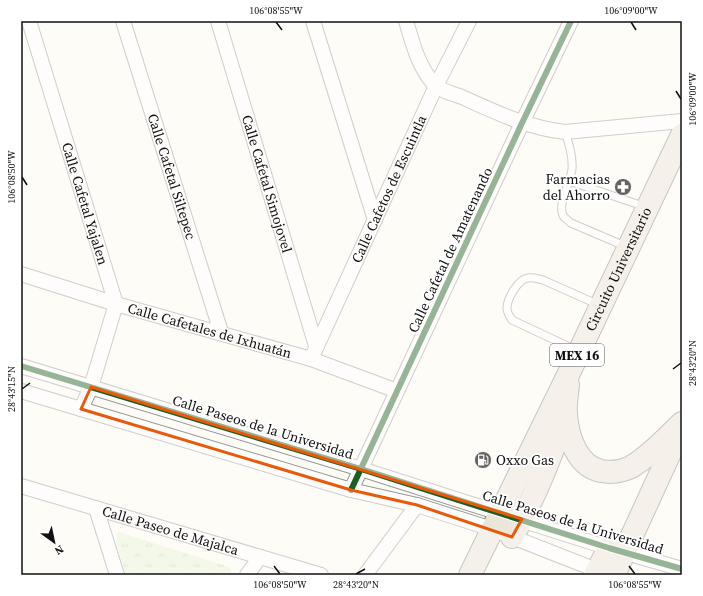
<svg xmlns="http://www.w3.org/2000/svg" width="703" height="596" font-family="'Source Serif 4',serif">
	<defs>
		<pattern id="park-tufts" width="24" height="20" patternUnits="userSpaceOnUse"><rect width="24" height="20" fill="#e7f3d7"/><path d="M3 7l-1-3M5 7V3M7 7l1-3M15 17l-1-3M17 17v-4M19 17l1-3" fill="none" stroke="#c5cfb8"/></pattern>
	</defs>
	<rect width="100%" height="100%" fill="#fdfcf7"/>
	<path fill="url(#park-tufts)" d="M118 532 230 567 232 574 231 575H126L116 542Z"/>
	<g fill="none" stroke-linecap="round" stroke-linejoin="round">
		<g stroke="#979795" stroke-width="9">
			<path id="service" d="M565 132C569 144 573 156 572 169 571 182 556 206 564 217 566 219 569 221 571 223L627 247
				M569 181 646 207
				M576 350 512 320C510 317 507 313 507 308 507 299 518 279 528 278 533 277 538 279 543 280L599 305"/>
		</g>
		<g stroke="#979795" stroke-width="16">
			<g id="minor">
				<path id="s1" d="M29 21 116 304 91 387 81 409"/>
				<path id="s2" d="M123 21 221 332"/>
				<path id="s3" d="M218 21 316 346"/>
				<path d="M313 21 375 220"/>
				<path d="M406 21C413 44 418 66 434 84 440 91 454 94 462 97 495 112 528 128 565 132L682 121"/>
				<path id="s4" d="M21 274 116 304 311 359 397 391"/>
				<path id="s5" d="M311 359 436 86 469 21"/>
				<path d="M21 366 361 469 609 548 682 569"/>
				<path d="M21 391 351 490 417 505 492 529 604 573"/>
				<path id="s6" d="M21 486 321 575"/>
				<path d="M351 490 522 123 571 21"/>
				<path d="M96 508 117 575"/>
				<path d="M247 575 260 557"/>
				<path d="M365 575 417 505"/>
			</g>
		</g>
		<g stroke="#858482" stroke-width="24">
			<g id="trunk">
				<path d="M568 385C567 395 565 405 566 415 568 437 577 466 601 471 612 473 621 472 631 467 650 456 666 438 682 423"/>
				<path d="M512 537C535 498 551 456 566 414"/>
				<path id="s7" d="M470 575 569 373 682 135"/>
				<path d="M595 575 609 548"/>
				<path d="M614 575 680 431"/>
			</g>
		</g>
		<use href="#service" stroke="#fffffe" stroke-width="7"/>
		<use href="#minor" stroke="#fffffe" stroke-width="14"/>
		<use href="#trunk" stroke="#ece5da" stroke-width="22"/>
		<g stroke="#fff" stroke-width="8">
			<path id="cycleway" d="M21 366 361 469 609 548 682 569
				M351 490 522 123 571 21"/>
		</g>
		<use href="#cycleway" stroke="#1b5e20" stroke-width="6"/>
	</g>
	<path d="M0 0H703V596H0ZM91 387 522 519 512 537 417 505 351 490 81 409Z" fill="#fdfcf7" fill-opacity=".55" fill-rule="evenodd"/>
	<path fill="none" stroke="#e8590c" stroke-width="3" stroke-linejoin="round" d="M91 387 522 519 512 537 417 505 351 490 81 409Z"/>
	<path fill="none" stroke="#111" stroke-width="1.5" d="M276 22 282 30M631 22 636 30M676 91 681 99M22 177 27 185M673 369 681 363M22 389 30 383M274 566 280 574M629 566 635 574M356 574 365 569"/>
	<defs>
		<g id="pharmacy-disc" transform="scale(0.9)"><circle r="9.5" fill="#646362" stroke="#fff"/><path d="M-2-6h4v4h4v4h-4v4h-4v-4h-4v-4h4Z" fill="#fff"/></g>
		<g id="fuel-disc" transform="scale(0.9)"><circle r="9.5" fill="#646362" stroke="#fff"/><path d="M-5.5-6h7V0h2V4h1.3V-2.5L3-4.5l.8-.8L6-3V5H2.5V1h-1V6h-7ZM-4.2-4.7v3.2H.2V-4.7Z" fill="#fff"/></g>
	</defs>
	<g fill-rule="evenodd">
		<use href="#pharmacy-disc" x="623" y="187"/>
		<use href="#fuel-disc" x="483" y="460"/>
	</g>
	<g text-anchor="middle" stroke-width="4" stroke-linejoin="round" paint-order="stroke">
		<rect fill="#fff" stroke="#585858" stroke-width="1" x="550" y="344" width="54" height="22" rx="3"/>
		<g font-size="13" font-weight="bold" fill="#111">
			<text x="577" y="360">MEX 16</text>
		</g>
		<g font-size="14" fill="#111" stroke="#fff">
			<text dy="5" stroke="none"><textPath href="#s2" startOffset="163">Calle Cafetal Siltepec</textPath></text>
			<text dy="5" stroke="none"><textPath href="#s3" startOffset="170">Calle Cafetal Simojovel</textPath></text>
			<text dy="5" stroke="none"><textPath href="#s5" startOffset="187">Calle Cafetos de Escuintla</textPath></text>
			<text dy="5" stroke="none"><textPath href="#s1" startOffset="191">Calle Cafetal Yajalen</textPath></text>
			<text transform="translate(450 250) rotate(-65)" y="5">Calle Cafetal de Amatenando</text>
			<text dy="5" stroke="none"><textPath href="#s7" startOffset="340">Circuito Universitario</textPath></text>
			<text dy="5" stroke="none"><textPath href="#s4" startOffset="197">Calle Cafetales de Ixhuatán</textPath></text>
			<text transform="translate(263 427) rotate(17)" y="5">Calle Paseos de la Universidad</text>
			<text transform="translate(573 522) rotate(17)" y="5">Calle Paseos de la Universidad</text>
			<text dy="5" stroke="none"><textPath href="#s6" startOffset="156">Calle Paseo de Majalca</textPath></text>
		</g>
		<g font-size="14" fill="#111" stroke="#fff" text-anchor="end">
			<text x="610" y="184">Farmacias<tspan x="610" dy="16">del Ahorro</tspan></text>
			<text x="496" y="465" text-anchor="start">Oxxo Gas</text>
		</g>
	</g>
	<rect width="703" height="596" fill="none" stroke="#ffffff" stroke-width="44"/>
	<g transform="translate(54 542) rotate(147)" stroke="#ffffff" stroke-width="3" paint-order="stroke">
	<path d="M0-3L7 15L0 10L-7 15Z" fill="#111111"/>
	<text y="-6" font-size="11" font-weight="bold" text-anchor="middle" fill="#111111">N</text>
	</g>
	<rect x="22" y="22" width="659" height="552" fill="none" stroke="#111" stroke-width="1.5"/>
	<g font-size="10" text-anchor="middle" fill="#111">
		<text x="276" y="14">106°08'55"W</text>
		<text x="631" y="14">106°09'00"W</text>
		<text transform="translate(692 99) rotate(-90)" y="4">106°09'00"W</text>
		<text transform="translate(11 177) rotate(-90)" y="4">106°08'50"W</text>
		<text transform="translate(692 363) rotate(-90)" y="4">28°43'20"N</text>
		<text transform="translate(11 389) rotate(-90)" y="4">28°43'15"N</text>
		<text x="280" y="588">106°08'50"W</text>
		<text x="356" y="588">28°43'20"N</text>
		<text x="635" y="588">106°08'55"W</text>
	</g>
</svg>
